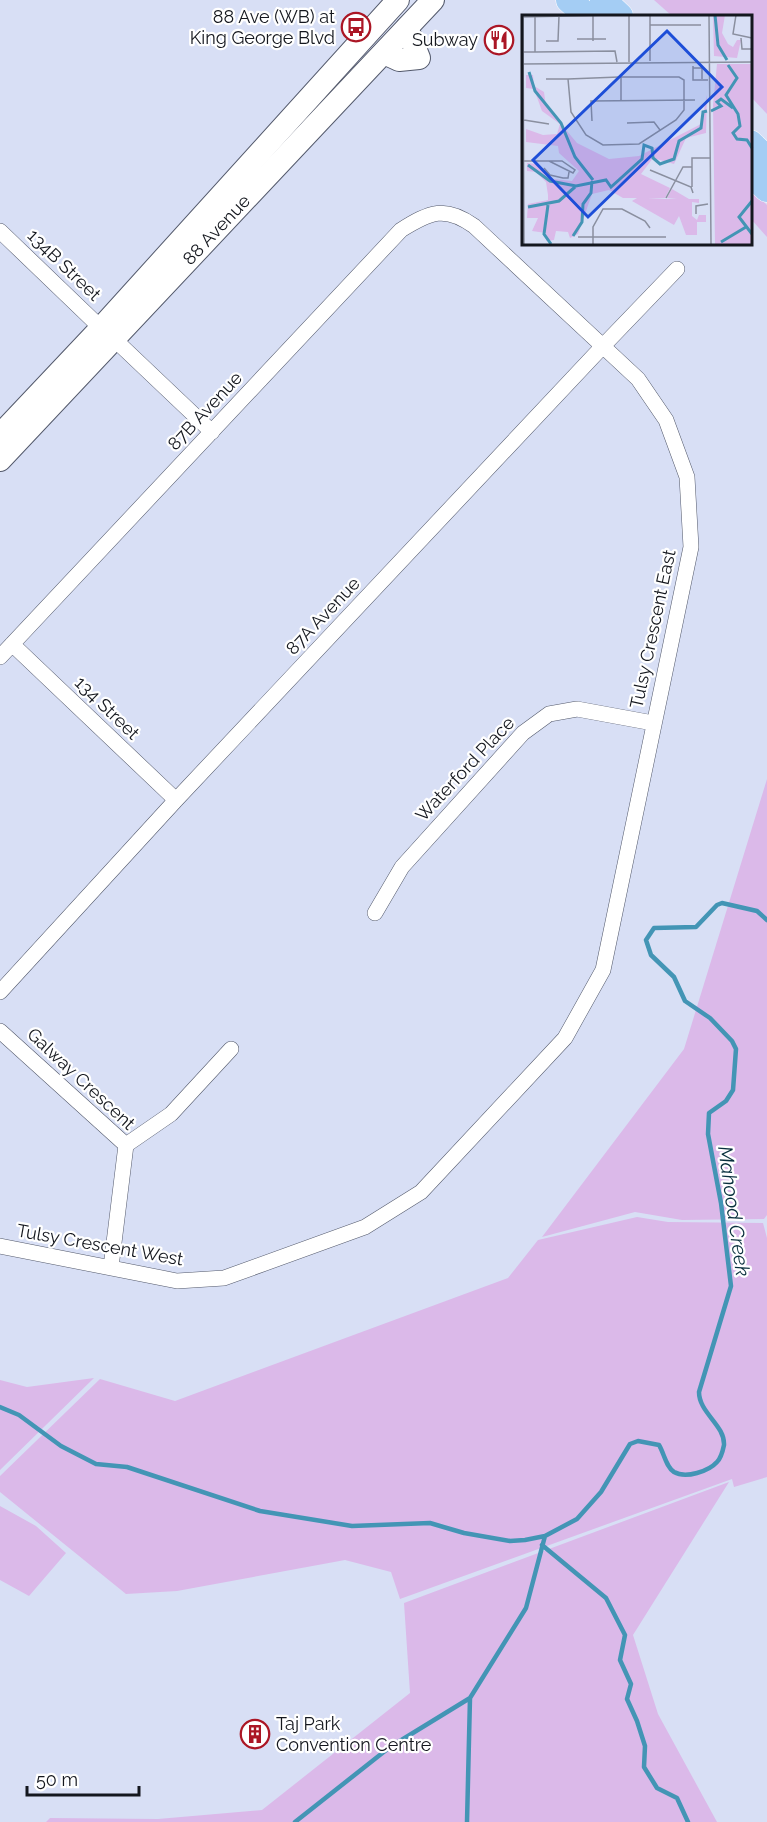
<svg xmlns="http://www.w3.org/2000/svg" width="767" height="1822" font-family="Raleway,sans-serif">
	<rect width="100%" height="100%" fill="#d8dff5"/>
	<path fill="#dbb9e9" d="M654 0H767V114L751 97 750 16H672Z
		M751 189 767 205V237L751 219Z
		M767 779V1215L764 1219 682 1220 635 1212 542 1237 684 1049Z
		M637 1217 668 1222 763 1223 767 1238V1477L734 1487 732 1479 400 1599 391 1572 345 1560 177 1591 126 1594 0 1492V1476L100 1379 175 1401 508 1278 538 1240Z
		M94 1378 0 1470V1380L27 1387Z
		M729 1482 633 1635 658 1714 717 1822H46L50 1818 158 1819 262 1810 410 1693 404 1603Z
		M0 1506 36 1526 66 1553 29 1596 0 1580Z"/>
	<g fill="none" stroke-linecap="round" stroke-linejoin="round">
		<path stroke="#4395b5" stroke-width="4.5" d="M0 1407 19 1415 61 1446 96 1464 127 1467 260 1511 352 1526 430 1523 464 1533 510 1541 525 1540 545 1536
			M542 1545 606 1598 625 1635 620 1660 631 1684 627 1699 637 1721 645 1746 644 1767 657 1788 677 1798 688 1822
			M295 1822 390 1747 470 1698 526 1608 545 1536 577 1519 601 1492 630 1444 638 1441 659 1445C664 1453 666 1467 674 1472 686 1479 709 1471 717 1462 721 1458 723 1450 724 1445 725 1425 699 1413 699 1392L731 1286 721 1203 708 1134 709 1113 726 1101 733 1090 736 1049 732 1041 710 1018 685 1001 674 977 651 955 646 940 654 928 696 927 717 905 722 903 757 911 767 920
			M467 1822 470 1698"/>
		<g stroke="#53596b" stroke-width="16">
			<path id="minor" d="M0 231 101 328
				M113 338 212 432
				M12 644 176 800
				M0 657 401 230C430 212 445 205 474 226L638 379 666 420 687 477 691 547 603 970 565 1038 421 1192 365 1227 224 1278 177 1281 0 1246
				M375 913 402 867 523 733 549 714 577 709 653 723
				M0 992 176 800 603 346 677 269
				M0 1031 126 1145
				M126 1145 171 1114 231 1049
				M111 1267 126 1145"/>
		</g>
		<g stroke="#53596b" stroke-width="24">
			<g id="secondary">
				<path d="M384 53 399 60 419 58 407 28"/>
				<path d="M0 435 101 328 398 0"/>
				<path id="s1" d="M0 460 433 0"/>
			</g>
		</g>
		<g stroke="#fff" stroke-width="27">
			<path id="primary" d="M569 0 587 16
				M603 0 620 16
				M750 143 767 159
				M750 173 767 189"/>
		</g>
		<use href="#minor" stroke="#fff" stroke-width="15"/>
		<use href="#secondary" stroke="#fff" stroke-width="22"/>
		<use href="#primary" stroke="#a4cdf4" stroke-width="26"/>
	</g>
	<defs>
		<g id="bus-ring" transform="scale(1.5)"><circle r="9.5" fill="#fff" stroke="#ab1625" stroke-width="1.5"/><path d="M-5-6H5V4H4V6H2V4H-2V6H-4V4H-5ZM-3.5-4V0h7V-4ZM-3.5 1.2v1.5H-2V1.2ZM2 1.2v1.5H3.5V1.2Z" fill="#ab1625"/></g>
		<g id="restaurant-ring" transform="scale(1.5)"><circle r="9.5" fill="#fff" stroke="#ab1625" stroke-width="1.5"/><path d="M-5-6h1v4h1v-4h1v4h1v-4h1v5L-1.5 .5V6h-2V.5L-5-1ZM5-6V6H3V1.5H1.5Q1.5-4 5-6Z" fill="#ab1625"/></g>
		<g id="building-ring" transform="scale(1.5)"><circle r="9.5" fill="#fff" stroke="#ab1625" stroke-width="1.5"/><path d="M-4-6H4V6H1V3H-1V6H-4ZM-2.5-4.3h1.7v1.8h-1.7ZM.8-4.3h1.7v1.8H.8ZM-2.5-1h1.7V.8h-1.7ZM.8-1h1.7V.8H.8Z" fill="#ab1625"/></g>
	</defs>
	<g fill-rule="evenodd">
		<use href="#bus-ring" x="356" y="27"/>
		<use href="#restaurant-ring" x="499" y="40"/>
		<use href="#building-ring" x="255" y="1734"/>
	</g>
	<g text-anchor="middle" stroke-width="4.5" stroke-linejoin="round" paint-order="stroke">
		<g font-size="18" fill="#14171e" stroke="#fff" text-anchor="end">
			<text x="335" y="23">88 Ave (WB) at<tspan x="335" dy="21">King George Blvd</tspan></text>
			<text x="478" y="46">Subway</text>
			<text x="276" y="1730" text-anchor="start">Taj Park<tspan x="276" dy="21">Convention Centre</tspan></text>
		</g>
		<g font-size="18" fill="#14171e" stroke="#fff">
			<text dy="6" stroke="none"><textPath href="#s1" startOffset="316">88 Avenue</textPath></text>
			<text transform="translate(64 265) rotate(44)" y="6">134B Street</text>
			<text transform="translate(205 411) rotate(-47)" y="6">87B Avenue</text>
			<text transform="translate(323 616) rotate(-47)" y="6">87A Avenue</text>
			<text transform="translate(653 629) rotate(-78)" y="6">Tulsy Crescent East</text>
			<text transform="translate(107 708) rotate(44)" y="6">134 Street</text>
			<text transform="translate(465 769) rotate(-47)" y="6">Waterford Place</text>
			<text transform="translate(81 1079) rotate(43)" y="6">Galway Crescent</text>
			<text transform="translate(100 1245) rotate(10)" y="6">Tulsy Crescent West</text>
		</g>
		<g font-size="20" font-style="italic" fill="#082f3d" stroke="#fff">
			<text transform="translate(734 1211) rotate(82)" y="7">Mahood Creek</text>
		</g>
	</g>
	<g transform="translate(522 15)">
		<rect width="230" height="230" fill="#d8dff5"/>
		<path d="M191 0H203L200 18 206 29 211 32 215 25H219L215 43 192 41ZM195 49H229V229H193L191 90ZM4 60H11L12 71 22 77 24 91 55 128 87 144 117 141 179 109 185 80 184 118 164 123 152 149 131 143 119 159 148 173 143 183 126 184H155L145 183 150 174 167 184H177V188L170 187V201L175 205 177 200H184V207H175V220H164L157 201 152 210 110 186 115 183H101L87 175 70 179 56 219 48 223 46 217 34 216 32 225 24 226V218L10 216 16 203H5L6 189 26 185V180L24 167 14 157 5 156V148L15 149 31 164 50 166 57 156 37 138 36 131 4 127V114L21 120 35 119 38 109 20 96 12 74 4 73Z" fill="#dbb9e9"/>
		<path fill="none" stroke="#4395b5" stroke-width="3" d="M193 0 196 30 205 45M206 50 215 63 204 80 216 99 218 111 211 118 215 124 225 125 230 133M7 57 13 76 39 108 53 142 71 165M189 96 199 91 195 87 199 84 211 93M6 150 28 166 54 171 84 165 89 172 120 144 122 130 130 133 131 143 138 149 152 144 157 126 179 113 181 97 185 96M230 186 217 202 230 219M26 190 22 219 29 229M6 192 37 186 53 172M51 221 60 207 61 189 69 178 70 166M199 227 224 212"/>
		<path fill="none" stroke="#8a8f9f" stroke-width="1.5" d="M1 0 2 229M107 0V47M128 0V46M187 0 189 229M214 0 211 19 230 23M71 1V26M1 2 90 0M128 10H179M219 23 220 34H230M55 24H84M24 26H36L37 1M1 37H13V1M13 37 93 36 95 47M0 49 230 47M171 51V65H186M171 53H180V64M99 62V86M24 64H46L97 62H157L162 65V95L154 105 117 129 81 130 64 120 49 97 46 64M2 105 27 109M70 106 69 86 173 85M105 108 132 107 138 115M2 146H40L53 155 51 158 27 146M22 153 28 160 41 163H46L47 157M128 155 169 172 171 178M170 172V152M144 183 161 152H170V143H188M174 199V191L186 189M56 222H144M71 229V212L81 194H100L123 206 128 213"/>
		<path fill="#1d4ed8" fill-opacity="0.15" stroke="#1d4ed8" stroke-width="3" d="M145 16 200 72 66 202 11 145Z"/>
		<rect width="230" height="230" fill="none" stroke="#14171e" stroke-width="3"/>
	</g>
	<path d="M27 1786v9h112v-9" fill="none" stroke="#14171e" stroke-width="3"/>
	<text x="36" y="1786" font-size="18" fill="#14171e" stroke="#ffffff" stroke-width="4.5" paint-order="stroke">50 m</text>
</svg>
